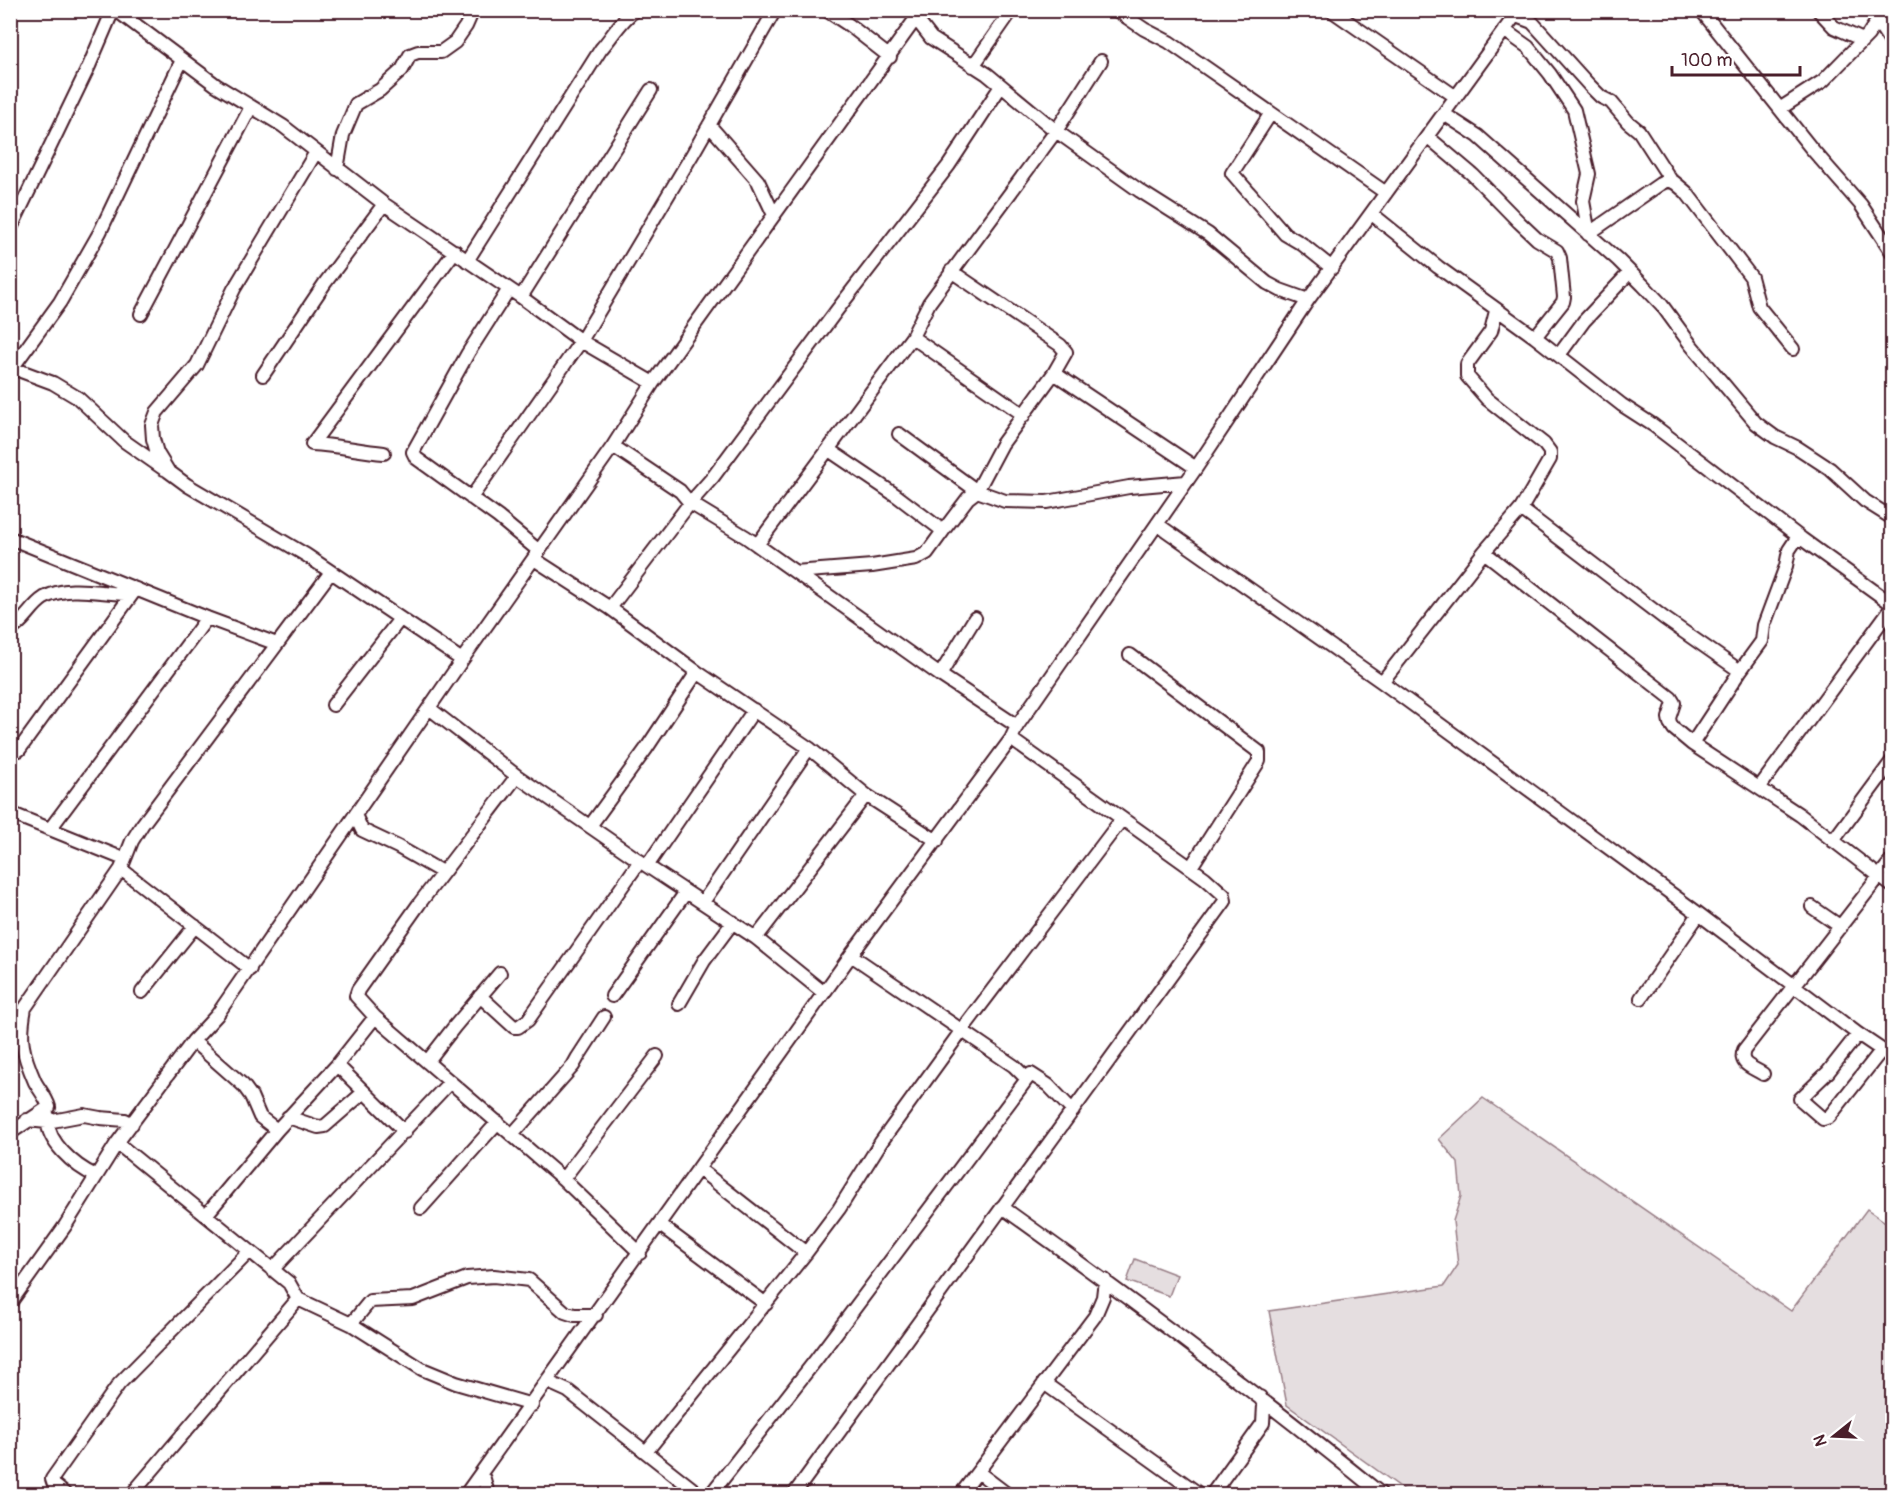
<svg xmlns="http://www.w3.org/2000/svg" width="1903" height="1505" font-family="Pangolin,sans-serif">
	<rect width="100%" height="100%" fill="#fff"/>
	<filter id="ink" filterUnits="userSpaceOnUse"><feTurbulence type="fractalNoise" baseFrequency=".0167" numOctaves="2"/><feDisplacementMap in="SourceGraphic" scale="12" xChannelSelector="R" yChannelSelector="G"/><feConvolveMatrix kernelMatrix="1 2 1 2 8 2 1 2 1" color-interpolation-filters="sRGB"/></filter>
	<g filter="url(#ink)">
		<path fill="#e5dee0" stroke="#987e86" stroke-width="1.5" d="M1483 1098 1791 1311 1867 1209 1892 1227V1479L1881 1494H1410L1287 1405 1269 1311 1444 1286 1458 1265 1453 1221 1461 1196 1458 1163 1439 1139Z
			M1135 1259 1177 1275 1169 1296 1127 1281Z"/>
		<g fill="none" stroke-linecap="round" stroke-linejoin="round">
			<g stroke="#4a1f2b" stroke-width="16">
				<path id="minor" d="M116 10 216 85 283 126 384 204 521 297 581 341 653 383
					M826 10 849 25 890 57
					M1116 10 1144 29 1169 42 1386 193
					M1331 10 1456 97
					M1701 10 1811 148 1861 205 1892 252
					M1818 10 1834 27 1863 40
					M1873 10 1877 21 1892 44
					M1516 16 1532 22 1589 85 1601 97 1611 102 1628 122 1639 131 1672 182
					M917 20 931 38 987 74 1056 131 1140 191 1208 234 1267 283 1280 290 1308 300
					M1504 30 1528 47 1550 74 1574 110 1589 174 1583 201 1587 223 1584 230
					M973 66 1012 10
					M1781 108 1823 81 1868 35 1884 10
					M1271 113 1232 173 1285 234 1302 244 1332 268
					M1444 114 1478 136 1618 260 1643 285 1661 304 1691 345 1756 423 1775 437 1798 448 1830 469 1865 501 1892 518
					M709 125 758 181 774 215
					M1428 137 1473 175 1519 222 1537 239 1557 251 1560 258 1564 297 1563 302 1535 337
					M316 152 234 289 197 365 157 412 152 425 153 439 157 453 168 471 187 485 306 555 462 660
					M337 169 343 135 356 104 380 90 402 70 410 55 418 52H441L455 42 466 26 473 10
					M1372 214 1438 267 1535 337 1622 405 1653 425 1802 539 1892 604
					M10 230 89 66 113 10
					M1588 234 1660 184 1668 180 1674 182 1686 192 1751 277 1759 307 1793 349
					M467 261 601 49C612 37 622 18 636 10
					M509 289 468 353 413 452 416 458 498 517 539 551
					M521 297 651 90
					M141 314 251 107
					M1559 355 1584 321 1630 272
					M10 367 53 383 78 398 124 441 164 469
					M10 371 60 302 100 232 182 60
					M1054 373 1196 468
					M263 375 325 283 384 204
					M1024 415 912 337 929 303 1056 131 1101 61
					M899 434 977 491 1005 501 1047 502 1129 487 1186 482
					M613 446 680 491 690 503 746 537 940 675 1017 726
					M829 450 897 496 943 531 968 498 977 491 1002 444 1054 373 1066 352 1060 345 951 271
					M384 453C360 451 336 445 312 444L455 251
					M471 498 581 341 692 155 775 10
					M1521 509 1664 618 1740 671
					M1157 524 1382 682 1699 914 1858 1034 1892 1057
					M10 538 207 618 277 644
					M757 545 912 337
					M1484 552 1671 698 1674 703 1669 718 1670 723 1674 729 1692 744 1800 815 1892 886
					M534 559 610 608 697 672 809 748 866 795 937 841
					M795 572 872 566 916 559 927 553 943 531
					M610 608 690 503 713 477 837 310 949 165 1001 86
					M10 630C25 622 31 606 44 598 70 583 104 595 132 594
					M1130 655 1259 752V761L1191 867
					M940 675 975 618
					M1382 682 1484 552 1521 509 1550 459V452L1544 444 1487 399 1467 376V364L1491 331 1496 311
					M333 705 400 619
					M429 708 517 776 647 866 756 938 824 993
					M1692 744 1740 671 1762 641 1764 625 1786 566 1789 550 1795 541 1802 539
					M19 750 136 589
					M517 776 419 904 358 990 356 996 375 1017 563 1179 640 1253
					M1759 788 1892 607
					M10 813 124 859
					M355 815 362 830 398 847 442 872
					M590 826 646 749 697 672
					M50 829 207 618
					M1833 841 1892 761
					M647 866 754 710
					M703 902 809 748
					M1812 907 1841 927
					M756 938 866 795
					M851 955 1014 1066 1027 1079 1031 1074 1048 1085 1073 1111
					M250 969 121 869 132 841 142 825 331 572
					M142 992 195 926
					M480 996 514 1027H518L528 1020 640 861
					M612 996 686 892
					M1641 998 1699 914
					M679 1004 704 961 733 922
					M1858 1034 1828 1072 1800 1099 1823 1119 1829 1117 1881 1051
					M193 1041 243 1085 251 1096 260 1117 277 1130
					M427 1062 455 1026 500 973
					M337 1065 405 1132
					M1763 1074C1753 1067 1738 1065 1744 1050L1892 860
					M48 1116C44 1141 76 1167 96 1176
					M288 1117 318 1127 325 1126 364 1092
					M27 1120 47 1122 84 1115 100 1118 125 1120 132 1124
					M10 1133 49 1107C46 1097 40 1091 35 1082 22 1052 19 1040 25 1008L121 869
					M512 1135 573 1066 578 1057 604 1017
					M117 1143 289 1283 298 1299 351 1324 422 1369 456 1383 532 1405
					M699 1169 806 1253
					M563 1179 657 1056
					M1002 1207C1131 1299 1258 1394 1381 1494
					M421 1208 498 1122
					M206 1215 277 1130 337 1065 375 1017
					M660 1225 766 1304
					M272 1270 450 1082
					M10 1303 65 1226 117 1143 193 1041 217 1015 462 660 613 446 653 383 922 10
					M351 1324 370 1301 413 1299 467 1278 494 1276 529 1280 565 1312 574 1315H596
					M548 1382 568 1391 699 1494
					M1044 1383 1199 1494
					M646 1452 806 1253 839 1209 881 1142 962 1030 1122 819
					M978 1472 1007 1494
					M479 1477 484 1479 488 1494
					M65 1494 54 1485 52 1479 119 1384 249 1252
					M132 1494 298 1299
					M466 1494 851 955 1011 739 1017 726 1196 468 1308 300 1519 10
					M711 1494 815 1361 1027 1079
					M794 1494 1225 901 1224 895 1205 878 1011 739
					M961 1494 1095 1316 1103 1297 1105 1280
					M1212 1494 1263 1423 1264 1405 1260 1397
					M1889 1494 1892 1490"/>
			</g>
			<use href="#minor" stroke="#fff" stroke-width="12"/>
		</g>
	</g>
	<rect width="1903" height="1505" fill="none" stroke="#fff" stroke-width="36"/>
	<rect x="18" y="18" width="1867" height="1469" fill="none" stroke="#4a1f2b" stroke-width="2" filter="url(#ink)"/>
	<g transform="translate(1834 1436) rotate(252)" stroke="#ffffff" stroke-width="4.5" paint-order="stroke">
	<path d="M0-4.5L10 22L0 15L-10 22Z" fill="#4a1f2b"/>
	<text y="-9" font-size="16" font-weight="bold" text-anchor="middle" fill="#4a1f2b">N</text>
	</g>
	<path d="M1672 66v9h128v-9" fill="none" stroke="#4a1f2b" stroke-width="3"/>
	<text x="1681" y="66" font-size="18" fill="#4a1f2b" stroke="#ffffff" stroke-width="4.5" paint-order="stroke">100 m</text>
</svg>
